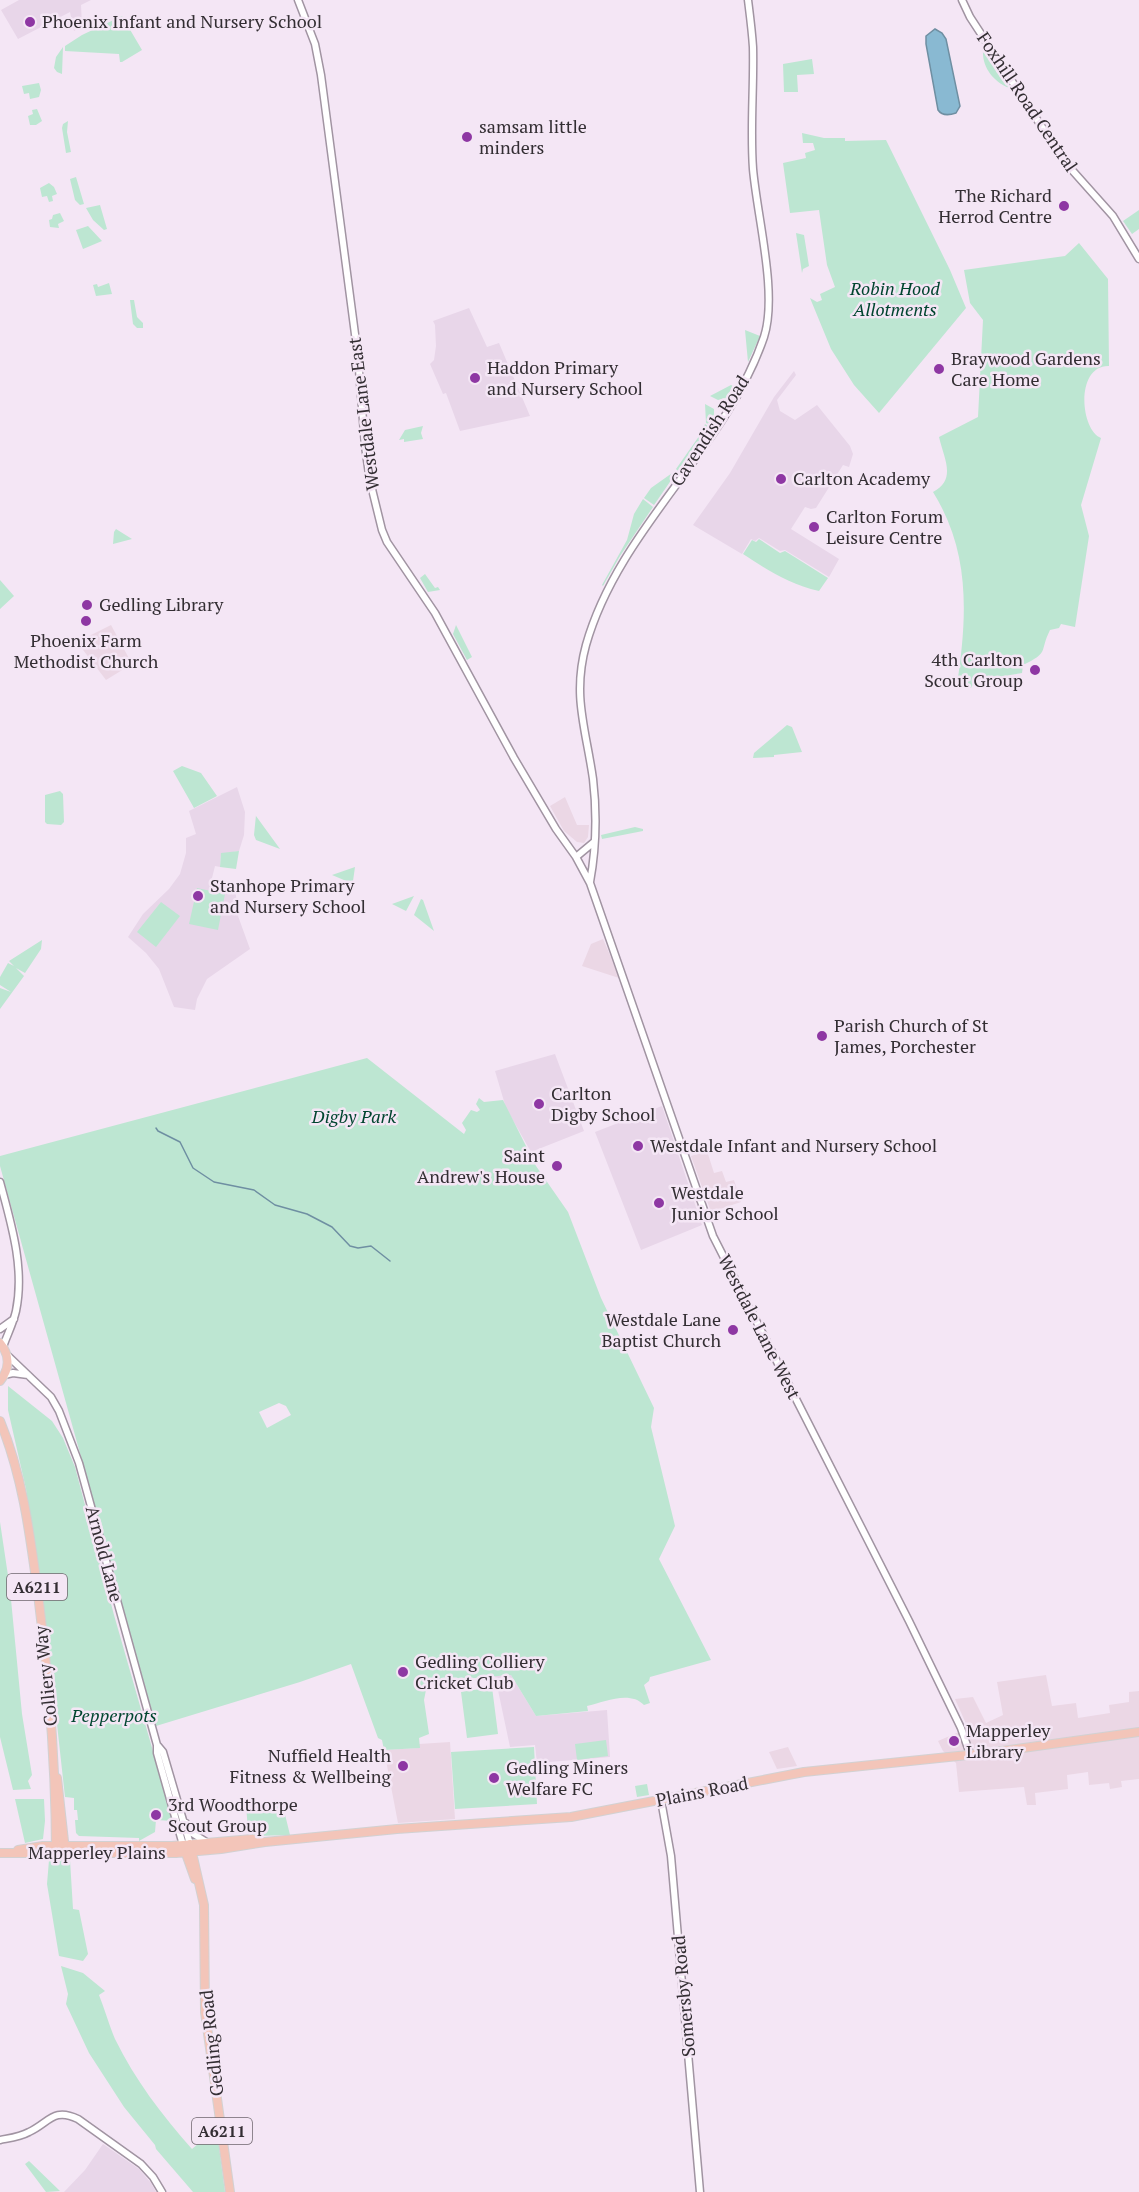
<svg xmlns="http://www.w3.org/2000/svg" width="1139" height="2192" font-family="'PT Serif',serif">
	<rect width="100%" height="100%" fill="#f4e6f5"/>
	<path fill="#ebd7e5" d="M111 625 132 664 106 680 77 642Z
		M565 797 577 825H589L588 837 584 843 577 842 564 831 550 806Z
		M603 939 610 955 619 978 582 966 591 944Z
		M707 1151 714 1173 722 1171 726 1182 734 1180 741 1202 711 1212 691 1156Z
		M1046 1675 1052 1706 1076 1703 1078 1718 1110 1713 1109 1705 1129 1702V1692L1139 1691V1779L1121 1781 1122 1787 1110 1789 1109 1783 1089 1785 1088 1772 1067 1775 1068 1789 1035 1793 1036 1805H1027L1024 1787 959 1792 956 1763 943 1751 938 1741 959 1732 967 1726 955 1699 973 1697 986 1723 1003 1715 997 1682Z
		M450 1742 455 1819 398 1823 384 1750 419 1748V1744Z
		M788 1747 797 1766 777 1769 769 1752Z"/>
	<path fill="#e8d6e9" d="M19 0H91L81 5 82 26 74 31 70 12 18 39 1 10Z
		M469 308 487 347 499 343 530 416 460 431 446 393 443 394 430 364 434 360 436 346 435 325 433 321Z
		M794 371 796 375 777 400 780 411 795 420 817 405 850 446 853 454 849 467 843 465 816 508 811 509 805 507 791 529 839 559 829 577 785 550 780 551 759 538 755 541 751 539 742 554 693 525 730 473 774 397Z
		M237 787 245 812 244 835 239 851 221 854 220 867 215 866 211 882 235 886 238 916 250 949 207 979 197 999 195 1010 174 1007 159 969 146 953 128 937 143 914 169 889 180 874 186 853V838L196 834 189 811Z
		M555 1054 584 1131 531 1152 506 1108 495 1071Z
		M662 1106 702 1225 641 1250 595 1132Z
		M511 1675 536 1716 607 1710 610 1757 537 1763 535 1745 510 1747 495 1676Z
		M103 2144 139 2169 151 2183 156 2192H64L85 2170Z"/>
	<path fill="#bde6d2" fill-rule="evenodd" d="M122 16 142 50 122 62H120L119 54 65 51V46L82 35Z
		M63 47 62 74 57 72 54 68 56 57Z
		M983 50 1009 88C993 81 982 67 983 50Z
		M812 59 814 74 797 75 798 92H784L783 64Z
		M39 83 41 90 39 97 30 99 29 93 24 94 22 86Z
		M37 109 42 121 36 125H30L28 116 33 114 32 110Z
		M68 121 67 132 71 152 66 153 62 128 63 124Z
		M802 133 824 138H845V141L886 140 950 270 966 308 879 413 854 385 831 349 810 298 817 302 822 300 820 294 835 287 827 265 819 210 790 213 783 163 806 158 805 153 815 150 813 143H803Z
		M76 177 84 204 80 205 75 200 70 179Z
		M49 183 54 187 57 194 52 196 53 201 49 202 47 196 42 197 40 188Z
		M100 205 107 229 104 230 93 220 86 208Z
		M1139 210V229L1132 234 1123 221Z
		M60 213 64 221 58 224 59 228 50 227 49 220 52 219 53 215Z
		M88 226 102 241 83 249 76 230Z
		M796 233 804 235 809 266 803 269 802 273Z
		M1079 243 1108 279 1109 366C1075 365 1080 430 1101 438L1081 505 1089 536 1075 627 1061 624 1059 628 1050 630C1039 652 1050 652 1023 665L1022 673 979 680 974 682 971 688 957 685C967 617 971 553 933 492 957 479 944 459 939 437L978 417 983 320 970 303 964 270 1065 256Z
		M109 283 112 294 96 296 93 285 97 284 98 287Z
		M130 300H134L137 317 143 323V328H137L133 324Z
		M745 330 760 336 748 362Z
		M731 385 733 386 726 398 718 400 710 396Z
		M705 404 714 409V421L711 425 706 423Z
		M705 424 709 427 678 471 676 469 702 432Z
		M423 426 421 433 423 439 404 442V439L399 440 405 430Z
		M675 471 674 476 654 505 644 498 651 488Z
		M643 499 653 507 620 556 603 586 602 585 627 540 634 514Z
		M116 529 132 539 113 544 114 532Z
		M759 539 780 553 785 551 828 578 819 591C789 584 769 571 743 554L752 540 756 542Z
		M425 574 435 588 438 587 440 590 428 592 420 578Z
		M0 580 14 596 0 609Z
		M456 625 472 657 467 660 453 634Z
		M787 725 792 727 802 752 774 755V757L753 758 754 753Z
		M182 766 201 773 217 796 194 808 173 771Z
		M60 791 63 794 64 822 61 825 47 824 45 822V795Z
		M256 815V816L280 849 256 840 254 835Z
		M635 827 643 829V831L602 839 601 835Z
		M239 851 236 869 220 867 221 853Z
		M355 867 353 881 351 883 332 875Z
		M197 888 225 894 218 930 189 924Z
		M414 896 406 911 392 904Z
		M421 899 423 900 434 931 414 915Z
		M161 902 180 916 156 947 137 932Z
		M42 940 41 949 25 973 16 968 24 976 0 1009V988L11 992 0 985V977L8 963 14 966 9 961Z
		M367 1058 464 1134 466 1130 462 1123 471 1110 477 1112 480 1110 476 1104 479 1098 484 1102 503 1100 536 1166 568 1212 601 1298 654 1408 651 1427 675 1526 659 1559 711 1660 650 1677 649 1681 644 1685 650 1703 644 1705C630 1690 604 1702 587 1706L588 1711 536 1716 511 1675 452 1680 427 1685 424 1700 429 1734 419 1738 420 1748 384 1750 382 1740 378 1738 351 1664 300 1682 156 1726 0 1166V1156ZM279 1403 286 1406 291 1415 267 1428 259 1412Z
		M8 1386 52 1421 63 1438 75 1467 114 1615 173 1821 156 1820 155 1832 139 1841V1838L79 1836 76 1833 75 1820H78L77 1810H74V1798L65 1797 46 1624 26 1489 8 1410Z
		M0 1522 10 1589 22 1714 32 1775 28 1781 31 1789 13 1790 0 1737Z
		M492 1687 498 1734 467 1738 461 1692Z
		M606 1740 608 1756 577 1760 575 1744Z
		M534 1747 537 1804 455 1809 451 1752Z
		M647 1784 649 1795 637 1797 635 1786Z
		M15 1799H44L45 1821 43 1839 25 1843Z
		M282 1802 290 1835 254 1836 248 1830 246 1805Z
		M49 1860H70L73 1909 79 1910 88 1954 83 1961 59 1956 47 1884Z
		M61 1966 83 1973 105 1991 99 1995C105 2010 109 2025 115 2039 135 2080 162 2115 192 2149L211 2133 216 2124 225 2192H193L156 2149 155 2145 124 2107 89 2053 66 2004 68 1994Z
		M29 2161 60 2191 46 2192 25 2164Z"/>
	<path fill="#89b9d2" stroke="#6f8fa2" stroke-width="1.5" d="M935 29 942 33 946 39 960 106 956 113C950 115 942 116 938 110L926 44V36Z"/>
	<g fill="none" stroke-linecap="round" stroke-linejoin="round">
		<path stroke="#6f8fa2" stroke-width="1.5" d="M156 1128 158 1131 180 1142 193 1168 214 1182 254 1190 275 1205 307 1214 332 1227 350 1246 358 1248 371 1246 390 1261"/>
		<g stroke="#a194a2" stroke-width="9">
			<path id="minor" d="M298 0 315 44 321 75 358 357 365 446 370 481 382 530 387 542 435 613 514 758 556 829 576 857 590 883 713 1236 909 1621 961 1728 970 1754
				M962 0 970 17 1055 147 1072 170 1113 216 1139 259
				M576 857 594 842
				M590 882C596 849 597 813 593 779 586 729 572 696 586 645 619 528 726 449 764 337 778 294 757 216 753 169 750 128 754 88 753 47 752 31 750 16 748 0
				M0 1182C11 1223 25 1268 16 1311 13 1324 7 1335 3 1347
				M0 1329 14 1319
				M7 1355 51 1397 59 1411 79 1463 157 1745V1753L183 1845
				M4 1375 13 1373 28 1375
				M158 1746 163 1752 190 1844
				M661 1800 671 1856 700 2192
				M186 1823 192 1833 208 1843
				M0 2140C10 2138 20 2137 29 2132 49 2123 53 2107 78 2119L141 2164 153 2177 162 2192"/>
		</g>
		<g stroke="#d2d1d2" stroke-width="10">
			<path id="major" d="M0 1343C10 1355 10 1369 0 1381
				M0 1421C23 1477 30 1535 38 1594 49 1680 56 1767 56 1854
				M57 1778 65 1850
				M190 1844 204 1905 205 2012 230 2192
				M184 1848 195 1879
				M18 1850 43 1846H172L252 1839 260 1841
				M0 1853H176L221 1849 265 1842 397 1829 571 1817 804 1772 987 1753 1139 1732"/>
		</g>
		<use href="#minor" stroke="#fff" stroke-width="6"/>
		<use href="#major" stroke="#f3c5b9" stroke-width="8"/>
	</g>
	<g fill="#8e37a3" stroke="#f4e6f5" stroke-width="2">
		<circle cx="30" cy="22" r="6"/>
		<circle cx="467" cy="137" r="6"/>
		<circle cx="1064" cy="206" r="6"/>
		<circle cx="939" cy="369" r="6"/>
		<circle cx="475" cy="378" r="6"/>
		<circle cx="781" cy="479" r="6"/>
		<circle cx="814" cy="527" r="6"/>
		<circle cx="87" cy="605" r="6"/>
		<circle cx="86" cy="621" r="6"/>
		<circle cx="1035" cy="670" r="6"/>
		<circle cx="198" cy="896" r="6"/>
		<circle cx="822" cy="1036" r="6"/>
		<circle cx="539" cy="1104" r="6"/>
		<circle cx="638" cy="1146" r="6"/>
		<circle cx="557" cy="1166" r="6"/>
		<circle cx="659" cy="1203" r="6"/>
		<circle cx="733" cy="1330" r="6"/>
		<circle cx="403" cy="1672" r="6"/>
		<circle cx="954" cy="1741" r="6"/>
		<circle cx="403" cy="1766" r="6"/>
		<circle cx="494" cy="1778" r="6"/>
		<circle cx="156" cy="1815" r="6"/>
	</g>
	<g text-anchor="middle" stroke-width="5" stroke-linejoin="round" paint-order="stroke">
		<g fill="#f4e6f5" stroke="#6d656d" stroke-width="1.5">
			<rect x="7" y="1574" width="60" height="26" rx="4.5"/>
			<rect x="192" y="2118" width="60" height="26" rx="4.5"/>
		</g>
		<g font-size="16" font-weight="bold" fill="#332e33">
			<text x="37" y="1593">A6211</text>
			<text x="222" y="2137">A6211</text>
		</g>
		<g font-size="18" fill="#332e33" stroke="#f4e6f5" text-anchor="start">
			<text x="42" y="28">Phoenix Infant and Nursery School</text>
			<text x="479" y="133">samsam little<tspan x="479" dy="21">minders</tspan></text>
			<text x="1052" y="202" text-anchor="end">The Richard<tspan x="1052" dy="21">Herrod Centre</tspan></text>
			<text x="951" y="365">Braywood Gardens<tspan x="951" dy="21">Care Home</tspan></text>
			<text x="487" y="374">Haddon Primary<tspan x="487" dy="21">and Nursery School</tspan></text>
			<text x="793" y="485">Carlton Academy</text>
			<text x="826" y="523">Carlton Forum<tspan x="826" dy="21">Leisure Centre</tspan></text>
			<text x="99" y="611">Gedling Library</text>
			<text x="86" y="647" text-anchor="middle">Phoenix Farm<tspan x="86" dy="21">Methodist Church</tspan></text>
			<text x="1023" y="666" text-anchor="end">4th Carlton<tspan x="1023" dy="21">Scout Group</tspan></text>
			<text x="210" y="892">Stanhope Primary<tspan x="210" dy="21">and Nursery School</tspan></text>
			<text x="834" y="1032">Parish Church of St<tspan x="834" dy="21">James, Porchester</tspan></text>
			<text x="551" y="1100">Carlton<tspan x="551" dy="21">Digby School</tspan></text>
			<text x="650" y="1152">Westdale Infant and Nursery School</text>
			<text x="545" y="1162" text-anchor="end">Saint<tspan x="545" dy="21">Andrew's House</tspan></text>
			<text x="671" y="1199">Westdale<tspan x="671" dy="21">Junior School</tspan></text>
			<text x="721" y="1326" text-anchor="end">Westdale Lane<tspan x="721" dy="21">Baptist Church</tspan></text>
			<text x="415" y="1668">Gedling Colliery<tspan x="415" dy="21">Cricket Club</tspan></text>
			<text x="966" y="1737">Mapperley<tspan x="966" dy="21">Library</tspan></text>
			<text x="391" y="1762" text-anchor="end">Nuffield Health<tspan x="391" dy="21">Fitness &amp; Wellbeing</tspan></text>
			<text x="506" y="1774">Gedling Miners<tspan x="506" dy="21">Welfare FC</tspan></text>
			<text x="168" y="1811">3rd Woodthorpe<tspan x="168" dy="21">Scout Group</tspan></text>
		</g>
		<g font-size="18" fill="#332e33" stroke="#f4e6f5">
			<text transform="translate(1027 102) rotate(56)" y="6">Foxhill Road Central</text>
			<text transform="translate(364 414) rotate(-97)" y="6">Westdale Lane East</text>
			<text transform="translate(710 431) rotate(-57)" y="6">Cavendish Road</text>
			<text transform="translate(759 1327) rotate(63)" y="6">Westdale Lane West</text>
			<text transform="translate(104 1554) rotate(75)" y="6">Arnold Lane</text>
			<text transform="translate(46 1676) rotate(-96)" y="6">Colliery Way</text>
			<text transform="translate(702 1792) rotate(-11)" y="6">Plains Road</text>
			<text x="97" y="1859">Mapperley Plains</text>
			<text transform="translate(684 1996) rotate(-95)" y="6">Somersby Road</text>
			<text transform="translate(212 2043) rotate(-96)" y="6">Gedling Road</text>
		</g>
		<g font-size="18" font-style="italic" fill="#00452f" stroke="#f4e6f5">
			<text x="895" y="295">Robin Hood<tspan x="895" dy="21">Allotments</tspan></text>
			<text x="354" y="1123">Digby Park</text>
			<text x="114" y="1722">Pepperpots</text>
		</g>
	</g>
</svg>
